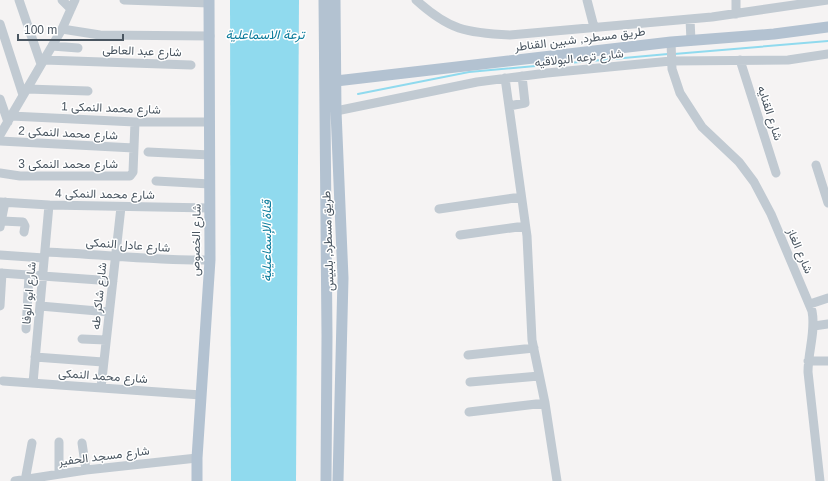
<svg xmlns="http://www.w3.org/2000/svg" width="828" height="481" font-family="Helvetica,Vazirmatn,sans-serif">
	<rect width="100%" height="100%" fill="#f5f3f3"/>
	<path fill="#90daee" d="M230 0H299L296 481H231Z"/>
	<g fill="none" stroke-linecap="round" stroke-linejoin="round">
		<path stroke="#90daee" stroke-width="2" d="M674 54 828 41
			M358 94 469 72 668 54"/>
		<path stroke="#c1cad2" stroke-width="9" d="M19 0 41 64
			M62 0 71 9
			M124 0 209 3
			M416 0C449 30 466 33 510 35L712 17 828 0
			M587 0 594 27
			M736 0V14
			M690 19 691 41
			M0 24 23 95
			M62 29 100 35 210 36
			M671 42 672 69 680 93 702 127 739 162 754 182 771 214 812 311C816 331 808 351 808 372L820 481
			M52 46 78 48
			M44 60 191 65
			M740 60 776 173
			M505 78 527 236 532 340 545 403 557 481
			M27 89 88 91
			M0 99 8 122
			M509 106 525 103 522 76
			M336 111 477 82 547 73 671 61 788 60 828 54
			M11 116 135 122H210
			M0 135 62 29 75 0
			M0 141 134 148
			M148 152 210 155
			M816 165 828 203
			M0 173 20 176H130L133 172 135 122
			M156 181 210 184
			M0 202 49 205 210 208
			M439 209 521 197
			M2 221 23 222 25 226 24 232
			M0 227 5 202
			M460 235 525 226
			M45 252C100 254 155 261 210 260
			M0 255 44 258
			M0 273 113 281
			M810 304 828 298
			M0 306 2 273
			M40 306 109 312
			M814 326 828 324
			M26 329 29 276
			M82 339 106 340
			M468 355 534 348
			M35 357 103 362
			M808 361H828
			M3 381 201 395
			M470 382 539 376
			M33 383 49 205
			M101 388 121 207
			M469 412 545 403
			M82 443 86 470
			M59 474V442
			M15 481 86 470 197 458
			M25 481 32 443"/>
		<path stroke="#b3c2d1" stroke-width="11" d="M324 0 327 336 326 481
			M335 0 336 111 343 278 338 481
			M336 81 671 42 774 34 828 27
			M197 481V458L210 260 209 0"/>
	</g>
	<g text-anchor="middle" stroke-width="3" stroke-linejoin="round" paint-order="stroke">
		<g font-size="12" fill="#4a5661" stroke="#fff">
			<text transform="translate(580 39) rotate(-7)" y="4">طريق مسطرد, شبين القناطر</text>
			<text transform="translate(142 51) rotate(2)" y="4">شارع عبد العاطى</text>
			<text transform="translate(579 58) rotate(-6)" y="4">شارع ترعه البولاقيه</text>
			<text transform="translate(111 108) rotate(2)" y="4">شارع محمد النمكى 1</text>
			<text transform="translate(770 113) rotate(72)" y="4">شارع القنايه</text>
			<text transform="translate(68 133) rotate(3)" y="4">شارع محمد النمكى 2</text>
			<text x="68" y="168">شارع محمد النمكى 3</text>
			<text transform="translate(105 194) rotate(1)" y="4">شارع محمد النمكى 4</text>
			<text transform="translate(196 240) rotate(-89)" y="4">شارع الخصوص</text>
			<text transform="translate(328 241) rotate(-92)" y="4">طريق مسطرد, بلبيس</text>
			<text transform="translate(128 245) rotate(4)" y="4">شارع عادل النمكى</text>
			<text transform="translate(800 251) rotate(67)" y="4">شارع الغاز</text>
			<text transform="translate(29 293) rotate(-85)" y="4">شارع ابو الوفا</text>
			<text transform="translate(99 296) rotate(-84)" y="4">شارع شاكر طه</text>
			<text transform="translate(103 376) rotate(4)" y="4">شارع محمد النمكى</text>
			<text transform="translate(104 456) rotate(-7)" y="4">شارع مسجد الحفير</text>
		</g>
		<g font-size="13" font-style="italic" fill="#0c7c9b" stroke="#fff">
			<text x="265" y="39">ترعة الاسماعلية</text>
			<text transform="translate(266 241) rotate(-90)" y="5">قناة الإسماعيلية</text>
		</g>
	</g>
	<path d="M18 34v6h105v-6" fill="none" stroke="#4a5661" stroke-width="2"/>
	<text x="24" y="34" font-size="12" fill="#4a5661" stroke="#ffffff" stroke-width="3" paint-order="stroke">100 m</text>
</svg>
